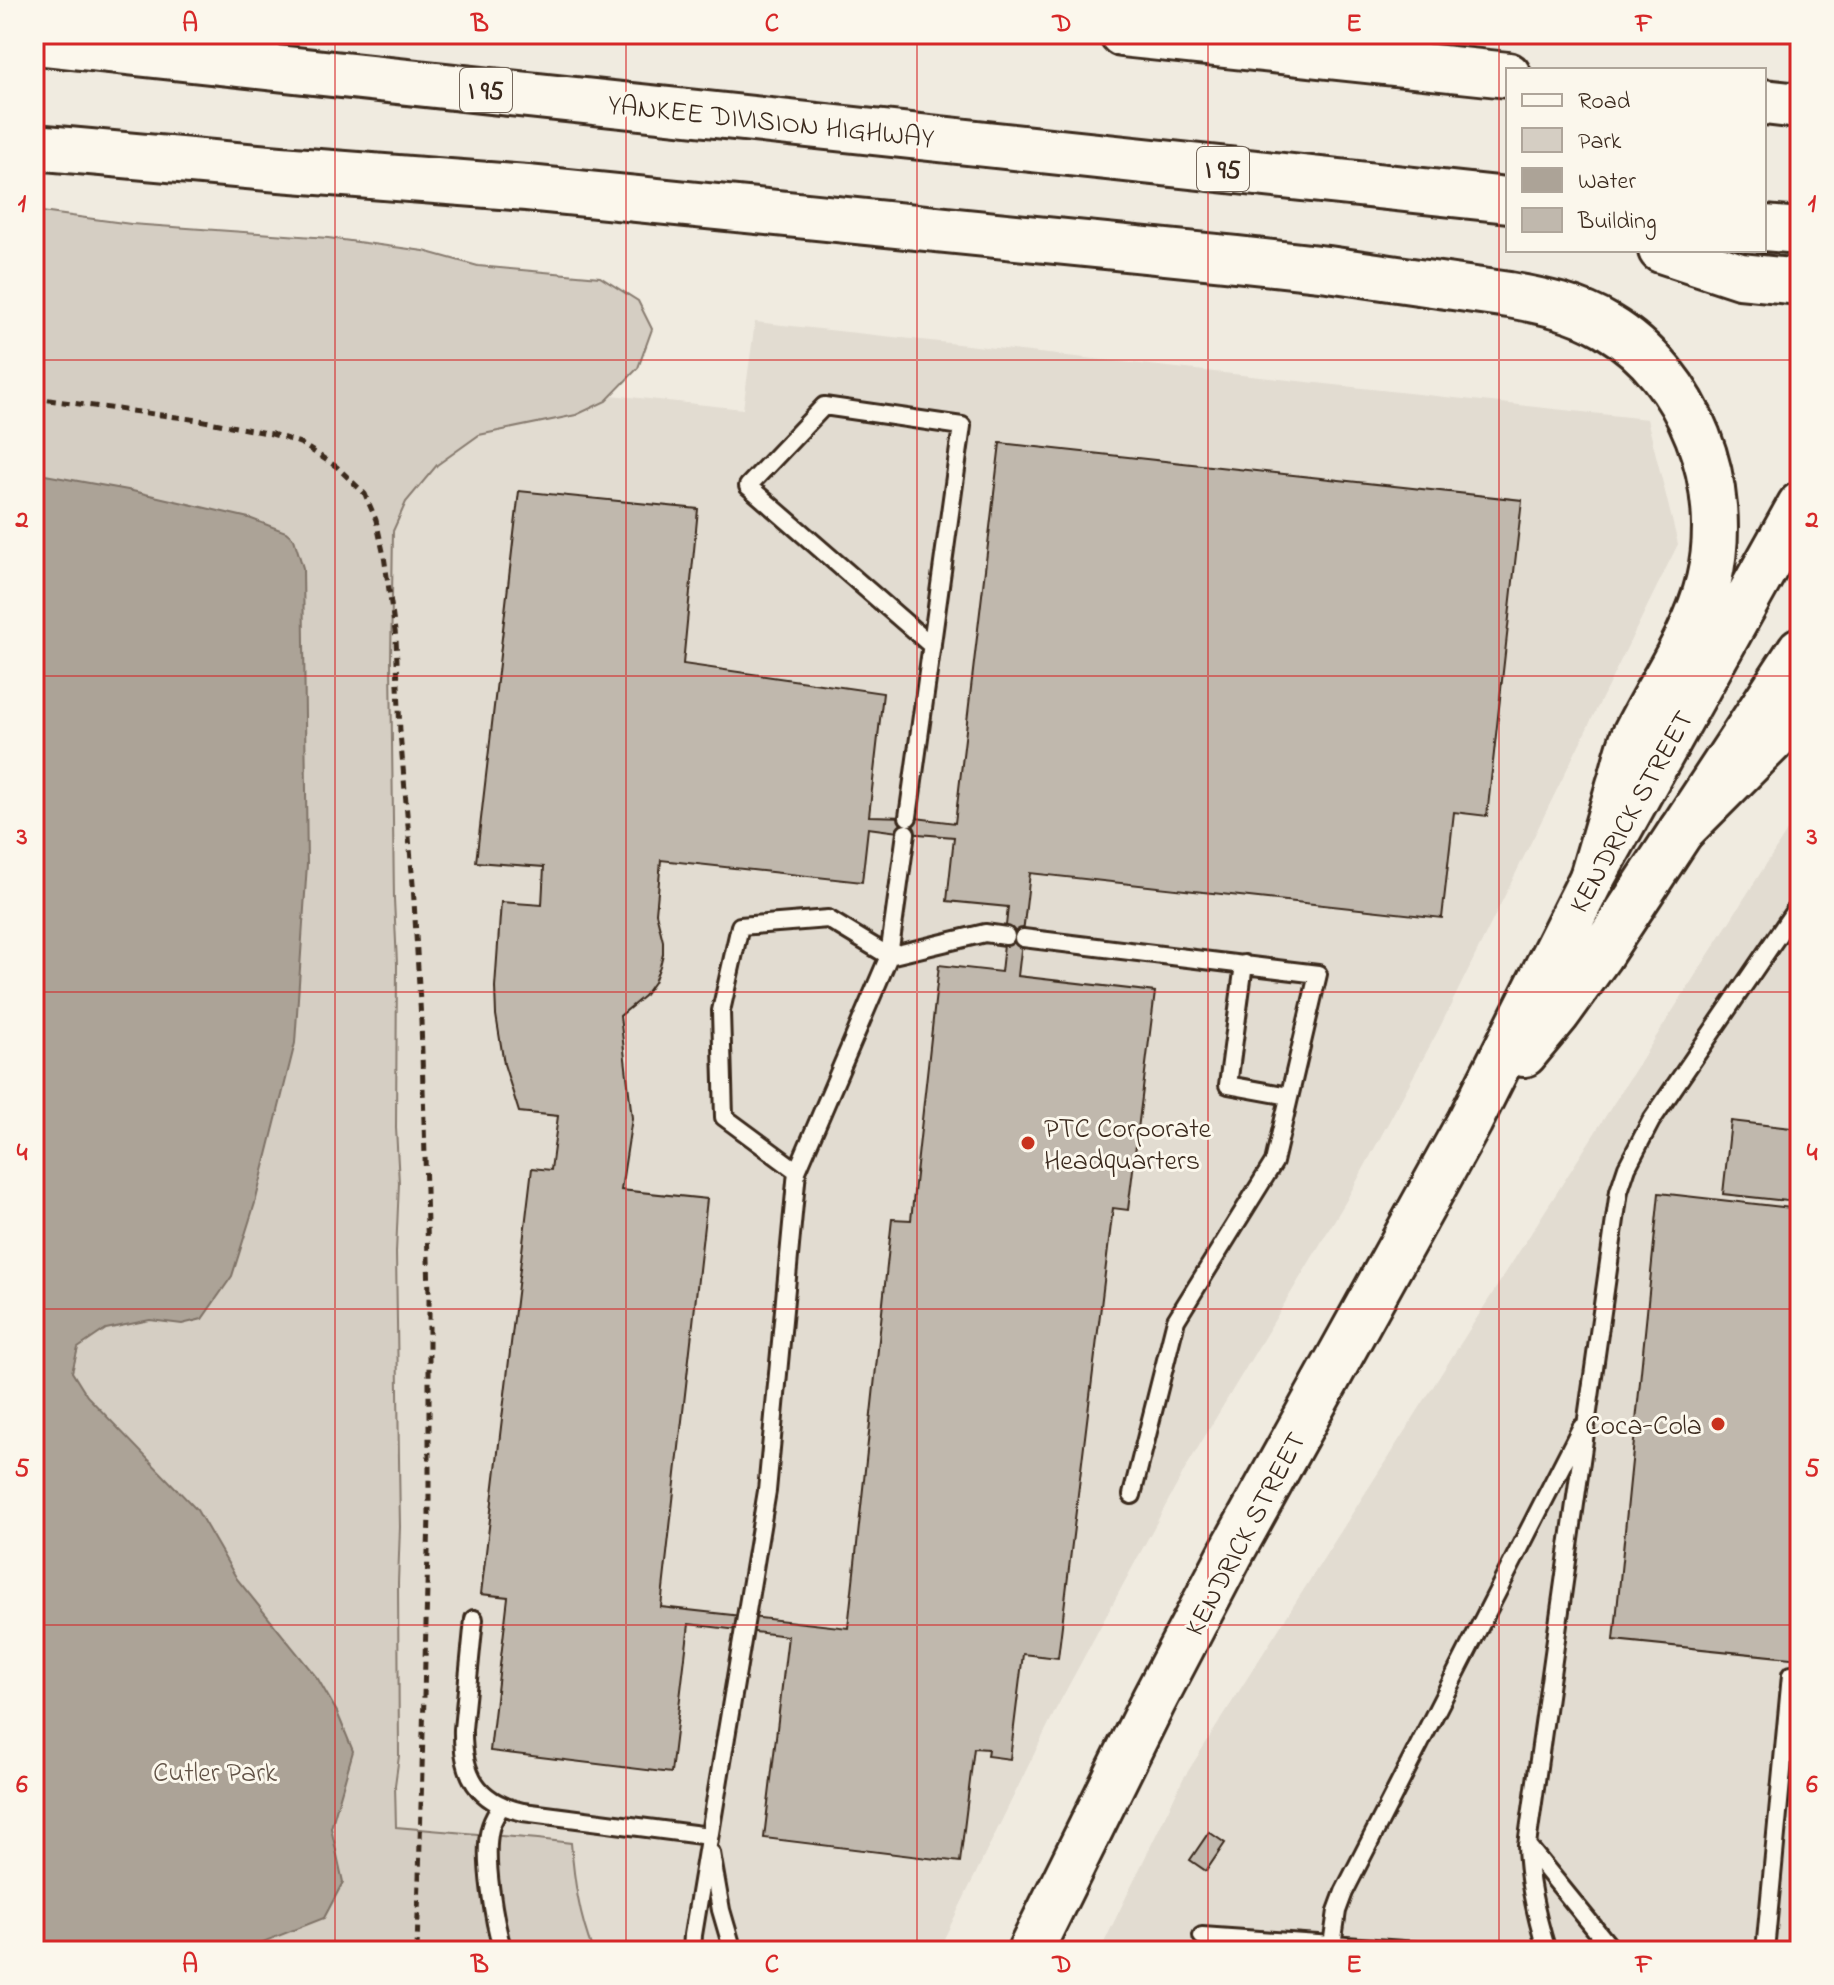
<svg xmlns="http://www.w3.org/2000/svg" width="1834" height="1985" font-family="'Indie Flower',sans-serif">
	<rect width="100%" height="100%" fill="#f0ebe0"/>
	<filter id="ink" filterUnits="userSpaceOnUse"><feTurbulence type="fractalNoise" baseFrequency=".0125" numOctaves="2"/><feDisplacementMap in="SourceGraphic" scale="16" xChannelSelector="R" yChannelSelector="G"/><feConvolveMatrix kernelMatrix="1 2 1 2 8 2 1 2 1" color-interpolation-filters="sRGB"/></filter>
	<g filter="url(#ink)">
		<path fill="#e2dcd1" d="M755 322 1647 419 1678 544 1439 1029 1346 1201 1187 1466 1056 1709 938 1951H593L580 1910 575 1882 571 1843 435 1829 396 1828 385 371 743 409Z
			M1800 811V1951H1100L1183 1779Z"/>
		<path fill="#d5cec3" stroke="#887c70" stroke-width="2" d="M34 211 131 224 328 238 424 251 478 266 600 277 638 301 652 329 638 368 606 401 576 415 479 435 437 465 406 502 393 531 391 662 394 899 397 964 396 1128 399 1183 396 1253 400 1527 398 1583 399 1756 395 1785 396 1827 538 1839 571 1843C574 1880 579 1916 593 1951H34Z"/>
		<path fill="#aca397" stroke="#7f7367" stroke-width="2" d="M34 473 128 490 249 518 286 532 294 539 303 568 307 864 295 1043 255 1203 232 1276 202 1319 182 1324 150 1320 106 1329 78 1348 72 1372 87 1396 197 1510 237 1579 318 1679 337 1712 353 1751 331 1828 343 1882 324 1918 240 1951H170L88 1945 84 1951H34Z"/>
		<path fill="#c0b8ad" stroke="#3b2a1e" stroke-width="2" fill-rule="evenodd" d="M1000 443 1522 500 1487 816 1454 812 1442 918 1030 873 1018 976 1155 992 1128 1210 1113 1208 1058 1658 1023 1654 1010 1759 987 1756 988 1749 974 1748 960 1862 764 1838 788 1636 689 1624 671 1773 490 1751 508 1597 481 1594 532 1168 551 1170 558 1116 519 1112 504 1064 496 1015 495 987 501 902 542 905 544 867 476 862 519 491 698 509 683 664 883 693 869 816 908 817 955 823ZM868 828 906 833 954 837 947 901 1008 907 1001 972 939 965 911 1220 892 1219 848 1628 661 1607 707 1199 621 1190 632 1118 620 1016 644 996 654 982 660 966 663 954V941L656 913 661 860 862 882Z
			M1731 1121 1800 1129V1180L1797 1202 1723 1194Z
			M1659 1193 1800 1209V1659L1614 1640Z
			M1209 1832 1225 1843 1206 1871 1190 1860Z"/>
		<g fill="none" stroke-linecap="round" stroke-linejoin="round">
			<g stroke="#3b2a1e" stroke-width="22">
				<path id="service" d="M908 817 962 426 824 406 748 486 932 646
					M906 833 889 956 985 933 1006 936
					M1023 938 1318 974 1274 1162 1176 1320 1132 1495
					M1244 964 1228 1085 1289 1096
					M474 1619 463 1729C462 1774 476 1802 523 1812L709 1836
					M501 1806C497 1813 492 1820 490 1829 483 1858 494 1922 503 1951
					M1527 1845 1613 1951
					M711 1853 721 1910 733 1951
					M1202 1936 1418 1951
					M1332 1945 1337 1911 1344 1892 1581 1428
					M692 1951 693 1935 767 1491 797 1171 889 956 828 919 740 926 721 1011 724 1117 797 1171
					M1547 1951C1536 1916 1528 1882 1527 1845L1619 1191 1627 1167 1651 1121 1800 903
					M1765 1951 1791 1675"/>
			</g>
			<g stroke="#3b2a1e" stroke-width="50">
				<path id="secondary" d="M1524 1054 1558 1013 1599 956 1800 650
					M1030 1951 1154 1700 1231 1553 1470 1121 1592 878 1800 505"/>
			</g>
			<g stroke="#3b2a1e" stroke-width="50">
				<path id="motorway" d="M1122 34 1508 75
					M34 42 1508 200
					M1764 102 1800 106
					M34 147 280 169 527 188 1236 259 1328 269 1509 295C1543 301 1577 308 1607 326 1691 376 1731 486 1709 580 1695 637 1658 686 1633 738 1627 753 1624 770 1619 785 1610 816 1601 847 1592 878
					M1764 228 1800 231
					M1661 250 1740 276 1800 282
					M1681 831 1795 717 1800 709"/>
			</g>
			<path stroke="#3b2a1e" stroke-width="5" stroke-dasharray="8 6" stroke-linecap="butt" d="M34 398 199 420 272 434 300 443 337 467 365 494 376 520 384 556 396 638 400 732 413 884 421 1020 429 1293V1515L417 1951"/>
			<use href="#service" stroke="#fbf7ec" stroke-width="16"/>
			<use href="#secondary" stroke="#fbf7ec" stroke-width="44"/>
			<use href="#motorway" stroke="#fbf7ec" stroke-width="44"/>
		</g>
	</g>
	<path fill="none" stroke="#d62828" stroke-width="2" stroke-opacity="0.55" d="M335 34V1951M626 34V1951M917 34V1951M1208 34V1951M1499 34V1951M34 360H1800M34 676H1800M34 992H1800M34 1309H1800M34 1625H1800"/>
	<g fill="#c8321e" stroke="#fbf7ec" stroke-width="3">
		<circle cx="1028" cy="1143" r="8"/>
		<circle cx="1718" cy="1424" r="8"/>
	</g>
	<g text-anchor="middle" stroke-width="6" stroke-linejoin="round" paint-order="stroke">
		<g fill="#fbf7ec" stroke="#75685c" stroke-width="2">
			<rect x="460" y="68" width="52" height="44" rx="6"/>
			<rect x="1197" y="147" width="52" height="44" rx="6"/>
		</g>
		<g font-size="26" font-weight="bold" fill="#3b2a1e">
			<text x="486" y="99">I 95</text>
			<text x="1223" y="178">I 95</text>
		</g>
		<g font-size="28" fill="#3b2a1e" stroke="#fbf7ec">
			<text transform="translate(771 120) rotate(6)" y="10">YANKEE DIVISION HIGHWAY</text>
			<text transform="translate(1630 811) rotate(-61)" y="10">KENDRICK STREET</text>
			<text transform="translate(1244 1533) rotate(-62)" y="10">KENDRICK STREET</text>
		</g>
		<g font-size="28" fill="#3b2a1e" stroke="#fbf7ec" text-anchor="start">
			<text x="1044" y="1137">PTC Corporate<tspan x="1044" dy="32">Headquarters</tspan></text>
			<text x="1702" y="1434" text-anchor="end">Coca-Cola</text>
		</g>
		<g font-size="28" fill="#625347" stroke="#fbf7ec">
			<text x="215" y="1781">Cutler Park</text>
		</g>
	</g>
	<rect width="1834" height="1985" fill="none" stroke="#fbf7ec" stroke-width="88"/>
	<rect x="1506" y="68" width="260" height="184" fill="#fbf7ec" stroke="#aea59a" stroke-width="2"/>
	<rect x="1522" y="94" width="40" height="12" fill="#fbf7ec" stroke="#aea59a" stroke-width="2"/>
	<text x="1578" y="108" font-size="24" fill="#3b2a1e">Road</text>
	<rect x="1522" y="128" width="40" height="24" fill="#d5cec3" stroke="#aea59a" stroke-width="2"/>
	<text x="1578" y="148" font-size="24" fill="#3b2a1e">Park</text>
	<rect x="1522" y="168" width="40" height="24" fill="#aca397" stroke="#aea59a" stroke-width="2"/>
	<text x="1578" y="188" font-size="24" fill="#3b2a1e">Water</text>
	<rect x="1522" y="208" width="40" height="24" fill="#c0b8ad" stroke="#aea59a" stroke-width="2"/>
	<text x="1578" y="228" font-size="24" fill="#3b2a1e">Building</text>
	<rect x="44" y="44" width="1746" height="1897" fill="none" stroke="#d62828" stroke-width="3"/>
	<g font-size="26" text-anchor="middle" font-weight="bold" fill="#d62828">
		<text x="190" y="31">A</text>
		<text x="480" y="31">B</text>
		<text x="772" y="31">C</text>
		<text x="1062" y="31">D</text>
		<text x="1354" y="31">E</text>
		<text x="1644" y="31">F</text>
		<text x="22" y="211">1</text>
		<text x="1812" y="211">1</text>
		<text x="22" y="527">2</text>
		<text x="1812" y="527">2</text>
		<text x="22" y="844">3</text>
		<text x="1812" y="844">3</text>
		<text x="22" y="1160">4</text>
		<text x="1812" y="1160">4</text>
		<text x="22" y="1476">5</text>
		<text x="1812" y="1476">5</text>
		<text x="22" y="1792">6</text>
		<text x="1812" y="1792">6</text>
		<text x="190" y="1972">A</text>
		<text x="480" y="1972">B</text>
		<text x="772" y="1972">C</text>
		<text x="1062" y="1972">D</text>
		<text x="1354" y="1972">E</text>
		<text x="1644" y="1972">F</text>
	</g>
</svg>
